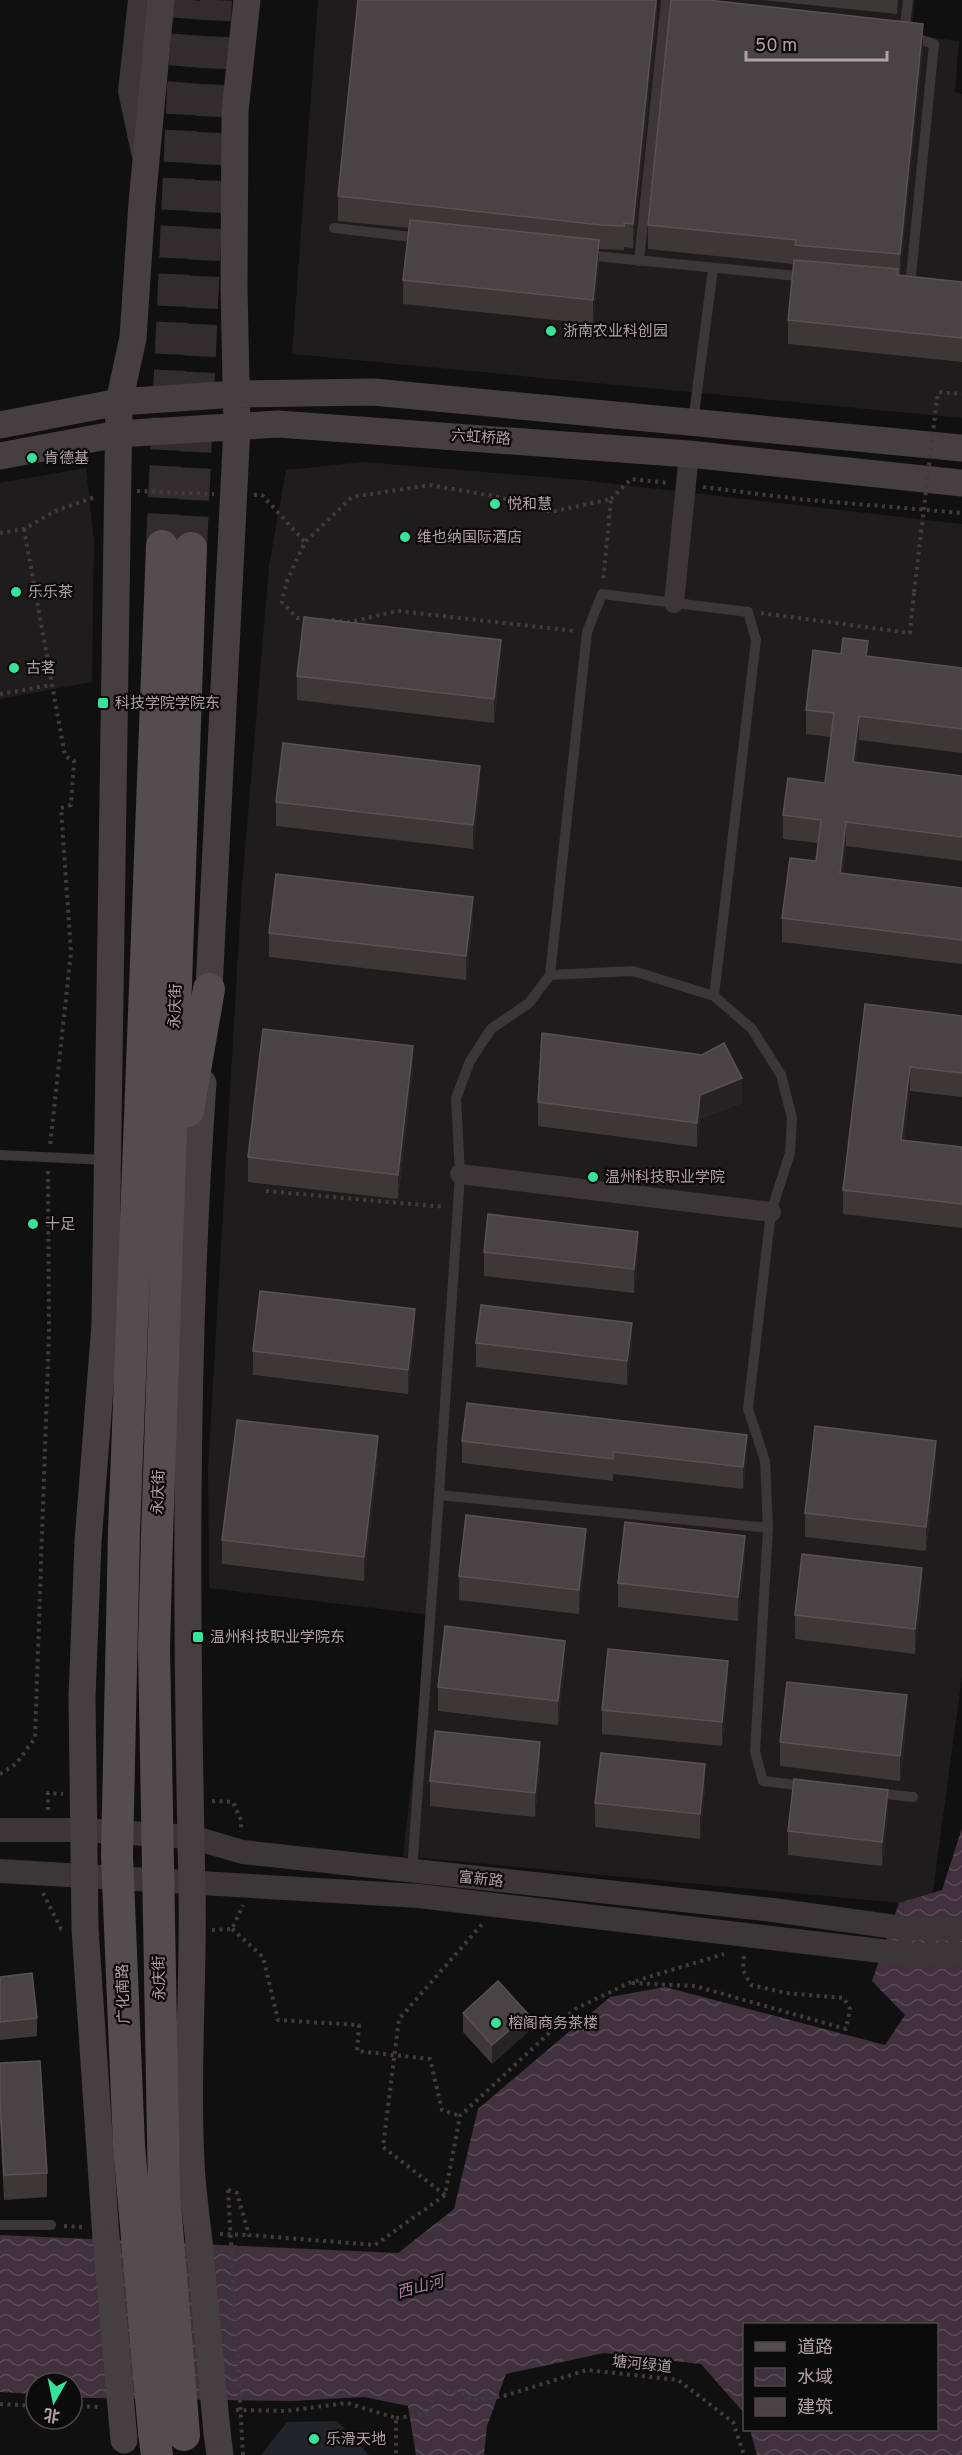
<svg xmlns="http://www.w3.org/2000/svg" width="962" height="2455" font-family="Overpass,'Noto Sans SC',sans-serif">
	<defs>
		<pattern id="water-waves" width="16" height="10" patternUnits="userSpaceOnUse" patternTransform="scale(1.5)"><rect width="16" height="10" fill="#41313c"/><path d="M0 5q4-4 8 0t8 0" fill="none" stroke="#5a4c55"/></pattern>
	</defs>
	<rect width="100%" height="100%" fill="#111010"/>
	<path fill="#1e1c1c" d="M318 0H915L911 35 959 41 955 92 962 94V418L292 354Z
		M363 462 581 480 962 524V1676L931 1906 403 1856 431 1615 209 1588 208 1469 242 885 269 566 286 470Z
		M86 468 94 542 92 682 0 699V483Z"/>
	<path fill="#23232a" d="M337 2421 369 2455H261L287 2422Z"/>
	<path fill="url(#water-waves)" d="M962 1828V2455H757L750 2430H936V2324H744V2413L701 2364 604 2353 506 2374 487 2426 484 2455H416L408 2406 364 2397 292 2401 89 2398 72 2397V2383H36V2394L0 2392V2235L398 2253 454 2209 478 2109 610 1997 665 1987 885 2045 905 2015 872 1981 899 1903 942 1890Z"/>
	<g fill="none" stroke-linecap="round" stroke-linejoin="round">
		<path stroke="#312d2e" stroke-width="32" stroke-dasharray="32 16" stroke-linecap="butt" d="M162 546 183 88 190 0
			M191 548 216 0"/>
		<path stroke="#423b3d" stroke-width="4" stroke-dasharray="3 4.5" stroke-linecap="butt" d="M937 399 939 392 962 394
			M703 487 798 499 962 513
			M137 491 214 494
			M254 495H262L305 542
			M611 499 631 479 669 483
			M24 529 65 756 74 761 71 805 61 808 71 952 50 1146
			M0 533 24 529 55 511 95 497
			M761 613 910 633 914 592
			M307 618H297L282 602 287 581 305 542 352 497 430 485 499 497 551 512 611 499 603 582
			M332 620 349 622 398 611 575 631
			M0 694 52 685
			M266 1191 445 1207
			M0 1774 16 1764 35 1738 49 1332 48 1171
			M212 1801 233 1802 241 1820V1832
			M48 1810V1793L63 1794
			M43 1893 61 1929H64
			M232 1929 263 1957 278 2020 359 2025 357 2051 430 2059 442 2110 460 2116
			M212 1930 232 1929 243 1905
			M632 1983 695 1986 846 2029 850 2009 844 1998 786 1993 751 1985 743 1970 744 1955
			M228 2190 237 2193 249 2235 375 2245 445 2195 460 2116 575 2009 629 1983 724 1954
			M445 2195 383 2147 399 2019 483 1923
			M64 2226 84 2227
			M220 2234 249 2235
			M0 2404 36 2406
			M72 2406 99 2407
			M236 2410 286 2411 347 2403 396 2418V2455
			M396 2418 429 2414 434 2393 458 2391 472 2400 504 2396 587 2370 678 2380 733 2422 744 2455"/>
		<path stroke="#3b3637" stroke-width="10" d="M908 0 904 34 934 44 910 286
			M334 228 421 238
			M586 255 806 277
			M639 261 666 0
			M693 422 713 269
			M550 975 587 632 602 594 748 612 756 640 714 996
			M0 1155 107 1160
			M768 1528 765 1461 748 1409 771 1212 790 1153 792 1118 781 1075 752 1029 714 996 633 971 550 975 529 1003 491 1029 470 1061 456 1098 460 1174 439 1495 768 1528 755 1752 763 1781 806 1786
			M875 1793 913 1797
			M412 1871 439 1495
			M0 2225H51"/>
		<path stroke="#3b3637" stroke-width="20" d="M674 603 689 454
			M460 1174 771 1212"/>
		<path stroke="#3b3637" stroke-width="24" d="M140 0 130 91 143 152
			M0 1830H83L191 1837 243 1852 773 1910 903 1928 962 1929
			M0 1871 419 1896 914 1955 962 1954"/>
		<path stroke="#453f41" stroke-width="27" d="M0 425 119 402 236 394 373 392 962 448
			M0 456 118 434 278 424 689 454 962 483
			M208 1009 237 427 234 288 235 111 247 0
			M106 2238 85 1929 82 1697 88 1542 105 1324 119 402 133 338 142 203 161 0
			M199 2242C196 2215 192 2188 191 2161 186 2071 194 1978 192 1887 186 1619 184 1350 203 1083
			M217 2432 220 2455"/>
		<path stroke="#544d4f" stroke-width="32" d="M188 1111 209 989
			M124 1532 162 546
			M157 1535 191 548
			M154 2432 157 2455"/>
		<path stroke="#423b3d" stroke-width="4" stroke-dasharray="3 4.5" stroke-linecap="butt" d="M914 592 937 399
			M228 2190 243 2455"/>
		<path stroke="#453f41" stroke-width="27" d="M106 2238 124 2440
			M199 2242 217 2432"/>
		<path stroke="#544d4f" stroke-width="32" d="M124 1532 117 1855 129 2146 154 2432
			M157 1535 154 1648 164 2191 184 2435"/>
	</g>
	<path fill="#3c3838" d="M657 0V18L633 248 624 247V250L599 249V264L593 324 403 304V280L409 228 338 221V196Z
		M762 0H898L897 14Z
		M923 48 900 275 962 282V362L788 344V320L793 264 648 249V225Z
		M868 656 962 668V753L859 740 856 763 962 776V861L846 846 843 873 962 888V964L782 942V918L816 861 818 843 783 839V815L825 783 831 737 806 734V710Z
		M501 664 494 723 297 700V676Z
		M480 790 473 849 276 826V802Z
		M473 921 466 980 269 957V933Z
		M865 1004 962 1016V1097L910 1091 904 1140 962 1147V1228L843 1214V1190Z
		M413 1070 398 1199 248 1182V1157Z
		M538 1102 742 1103 700 1119 697 1147 538 1126Z
		M484 1252 638 1256 634 1293 484 1276Z
		M415 1333 408 1394 253 1375V1351Z
		M476 1343 632 1347 627 1385 476 1367Z
		M462 1441 747 1457 743 1489 613 1474V1481L462 1463Z
		M378 1461 364 1581 222 1564V1540Z
		M936 1465 926 1551 805 1537V1513Z
		M586 1553 579 1614 459 1600V1576Z
		M745 1560 738 1621 618 1607V1583Z
		M922 1593 915 1654 795 1639V1615Z
		M565 1665 558 1725 438 1711V1687Z
		M728 1685 722 1746 602 1734V1710Z
		M907 1720 900 1781 780 1766V1742Z
		M540 1767 535 1817 430 1806V1781Z
		M705 1788 700 1839 595 1827V1803Z
		M888 1814 882 1866 788 1855V1831Z
		M0 1977 37 2018V2036L0 2040Z
		M463 2013 528 2032 492 2064 463 2032Z
		M0 2063 47 2173V2197L4 2200 0 2123Z"/>
	<path fill="#252323" d="M656 0 657 18 633 248V224Z
		M923 24V48L900 278V254Z
		M599 240V264L593 324V300Z
		M501 640V664L494 723V699Z
		M859 716V740L853 787V762Z
		M480 766V790L473 849V825Z
		M846 822V846L840 897V873Z
		M473 897V921L466 980V956Z
		M413 1046V1070L398 1199V1175Z
		M910 1067V1091L901 1164V1140Z
		M742 1078V1103L700 1119 697 1147V1123L700 1095Z
		M638 1232V1256L634 1293V1269Z
		M415 1309V1333L408 1394V1370Z
		M632 1323V1347L627 1385V1361Z
		M747 1435V1457L743 1489V1467Z
		M378 1436V1461L364 1581V1557Z
		M936 1441V1465L926 1551V1527Z
		M586 1529V1553L579 1614V1590Z
		M745 1536V1560L738 1621V1597Z
		M922 1568V1593L915 1654V1629Z
		M565 1641V1665L558 1725V1701Z
		M728 1661V1685L722 1746V1722Z
		M907 1695V1720L900 1781V1756Z
		M540 1742V1767L535 1817V1793Z
		M705 1764V1788L700 1839V1814Z
		M888 1790V1814L882 1866V1842Z
		M528 2014V2032L492 2064V2045Z"/>
	<path fill="#484344" stroke="#595254" stroke-width="1.5" d="M358 0H656L633 224 624 223V226L601 225 338 196Z
		M671 0H708L923 24 900 254 795 245 796 240 648 225Z
		M410 220 599 240 593 300 403 280Z
		M794 260 898 269 897 275 962 282V338L788 320Z
		M304 617 501 640 494 699 297 676Z
		M843 638 868 641 866 656 962 668V729L859 716 853 762 962 776V837L846 822 840 873 962 888V940L782 918 790 858 816 861 821 820 783 815 788 778 825 783 834 713 806 710 813 650 841 654Z
		M283 743 480 766 473 825 276 802Z
		M276 874 473 897 466 956 269 933Z
		M865 1004 962 1016V1073L910 1067 901 1140 962 1147V1204L843 1190Z
		M263 1029 413 1046 398 1175 248 1157Z
		M542 1033 702 1055 724 1043 742 1078 700 1095 697 1123 538 1102Z
		M488 1214 638 1232 634 1269 484 1252Z
		M260 1291 415 1309 408 1370 253 1351Z
		M481 1305 632 1323 627 1361 476 1343Z
		M467 1403 747 1435 743 1467 613 1452V1459L462 1441Z
		M237 1420 378 1436 364 1557 222 1540Z
		M815 1426 936 1441 926 1527 805 1513Z
		M466 1515 586 1529 579 1590 459 1576Z
		M625 1522 745 1536 738 1597 618 1583Z
		M802 1554 922 1568 915 1629 795 1615Z
		M445 1626 565 1641 558 1701 438 1687Z
		M608 1649 728 1661 722 1722 602 1710Z
		M787 1682 907 1695 900 1756 780 1742Z
		M435 1731 540 1742 535 1793 430 1781Z
		M601 1753 705 1764 700 1814 595 1803Z
		M794 1779 888 1790 882 1842 788 1831Z
		M32 1973 37 2018 0 2022V1977Z
		M498 1981 528 2014 492 2045 463 2013Z
		M40 2061 47 2173 4 2175 0 2099V2063Z"/>
	<g fill="#36e39a" stroke="#0c0b0b" stroke-width="2">
		<circle cx="551" cy="331" r="6"/>
		<circle cx="32" cy="458" r="6"/>
		<circle cx="495" cy="504" r="6"/>
		<circle cx="405" cy="537" r="6"/>
		<circle cx="16" cy="592" r="6"/>
		<circle cx="14" cy="668" r="6"/>
		<rect x="97" y="697" width="12" height="12" rx="3"/>
		<circle cx="593" cy="1177" r="6"/>
		<circle cx="33" cy="1224" r="6"/>
		<rect x="192" y="1631" width="12" height="12" rx="3"/>
		<circle cx="496" cy="2023" r="6"/>
		<circle cx="314" cy="2439" r="6"/>
	</g>
	<g text-anchor="middle" stroke-width="4.5" stroke-linejoin="round" paint-order="stroke">
		<g font-size="15" fill="#b1a2a8" stroke="#0c0b0b" text-anchor="start">
			<text x="563" y="336">浙南农业科创园</text>
			<text x="44" y="463">肯德基</text>
			<text x="507" y="509">悦和慧</text>
			<text x="417" y="542">维也纳国际酒店</text>
			<text x="28" y="597">乐乐茶</text>
			<text x="26" y="673">古茗</text>
			<text x="115" y="708">科技学院学院东</text>
			<text x="605" y="1182">温州科技职业学院</text>
			<text x="45" y="1229">十足</text>
			<text x="210" y="1642">温州科技职业学院东</text>
			<text x="508" y="2028">榕阁商务茶楼</text>
			<text x="326" y="2444">乐滑天地</text>
		</g>
		<g font-size="15" fill="#b1a2a8" stroke="#0c0b0b">
			<text transform="translate(481 437) rotate(4)" y="5">六虹桥路</text>
			<text transform="translate(175 1006) rotate(-88)" y="5">永庆街</text>
			<text transform="translate(158 1492) rotate(-88)" y="5">永庆街</text>
			<text transform="translate(481 1879) rotate(6)" y="5">富新路</text>
			<text transform="translate(159 1978) rotate(-91)" y="5">永庆街</text>
			<text transform="translate(123 1994) rotate(-92)" y="5">广化南路</text>
			<text transform="translate(642 2364) rotate(6)" y="5">塘河绿道</text>
		</g>
		<g font-size="16" font-style="italic" fill="#aa7b98" stroke="#0c0b0b">
			<text transform="translate(420 2286) rotate(-15)" y="6">西山河</text>
		</g>
	</g>
	<rect x="743" y="2323" width="195" height="108" fill="#0c0b0b" stroke="#4e474a" stroke-width="1.5"/>
	<rect x="755" y="2342" width="30" height="9" fill="#544d4f" stroke="#4e474a" stroke-width="1.5"/>
	<text x="797" y="2353" font-size="18" fill="#b1a2a8">道路</text>
	<rect x="755" y="2368" width="30" height="18" fill="url(#water-waves)" stroke="#4e474a" stroke-width="1.5"/>
	<text x="797" y="2383" font-size="18" fill="#b1a2a8">水域</text>
	<rect x="755" y="2398" width="30" height="18" fill="#484344" stroke="#4e474a" stroke-width="1.5"/>
	<text x="797" y="2413" font-size="18" fill="#b1a2a8">建筑</text>
	<g transform="translate(54 2401) rotate(189)"><circle r="28" fill="#0c0b0b" stroke="#4e474a" stroke-width="1.5"/>
	<path d="M0-4.5L10 22L0 15L-10 22Z" fill="#36e39a"/>
	<text y="-9" font-size="16" font-weight="bold" text-anchor="middle" fill="#b1a2a8">北</text>
	</g>
	<path d="M746 51v9h141v-9" fill="none" stroke="#b1a2a8" stroke-width="3"/>
	<text x="755" y="51" font-size="18" fill="#b1a2a8" stroke="#0c0b0b" stroke-width="4.5" paint-order="stroke">50 m</text>
</svg>
